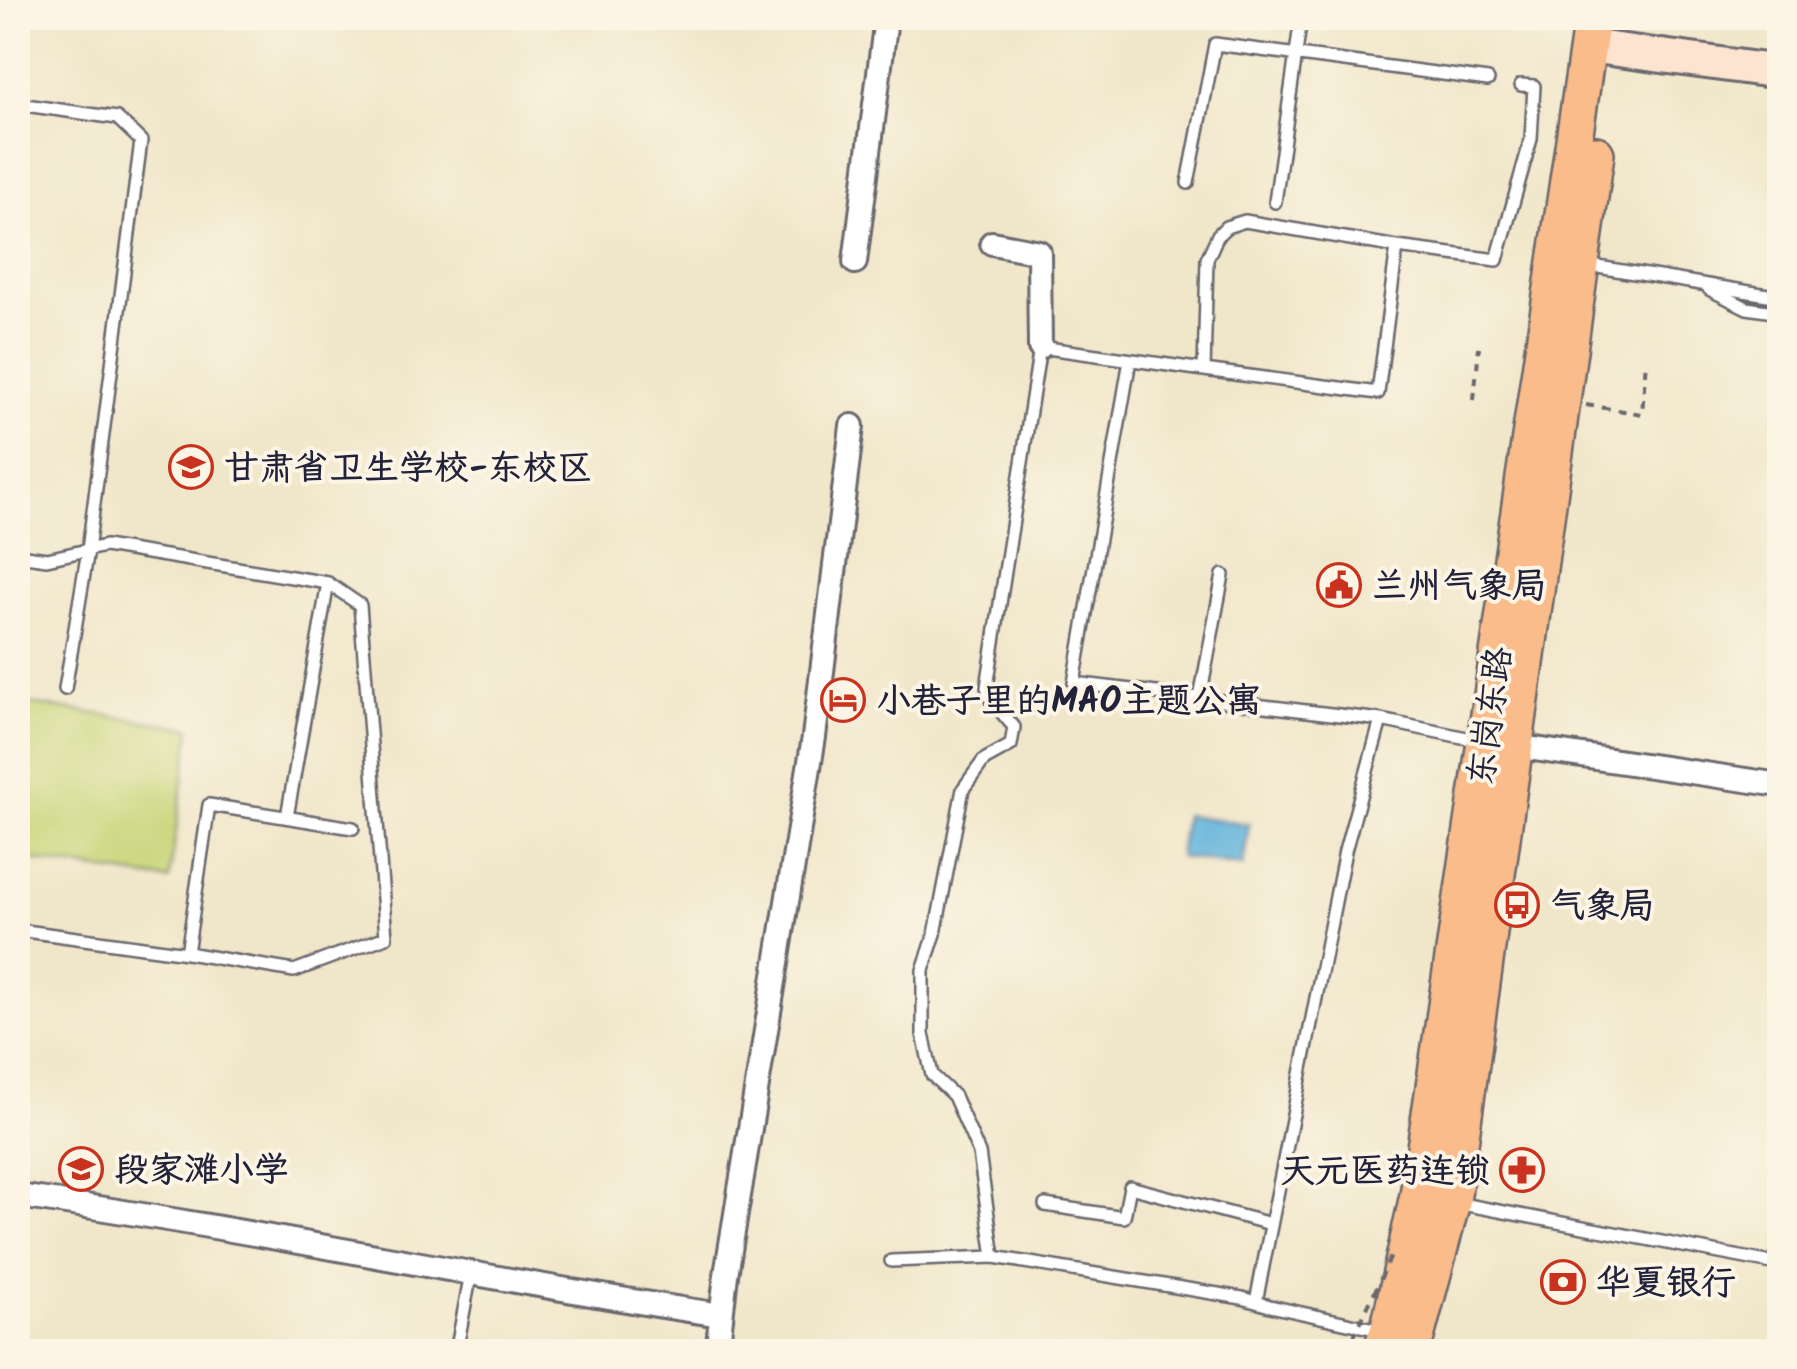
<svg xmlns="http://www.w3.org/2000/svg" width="1797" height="1369" font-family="Kalam,'LXGW WenKai TC',sans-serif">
	<rect width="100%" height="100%" fill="#fcf5e5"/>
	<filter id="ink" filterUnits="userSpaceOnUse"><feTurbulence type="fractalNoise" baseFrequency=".01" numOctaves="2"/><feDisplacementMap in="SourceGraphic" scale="20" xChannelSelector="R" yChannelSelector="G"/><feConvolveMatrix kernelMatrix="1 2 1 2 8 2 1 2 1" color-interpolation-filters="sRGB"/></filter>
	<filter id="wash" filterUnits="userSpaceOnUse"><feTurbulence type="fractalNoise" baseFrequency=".0048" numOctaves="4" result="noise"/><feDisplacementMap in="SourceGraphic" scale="40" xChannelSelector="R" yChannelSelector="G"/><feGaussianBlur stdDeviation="2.25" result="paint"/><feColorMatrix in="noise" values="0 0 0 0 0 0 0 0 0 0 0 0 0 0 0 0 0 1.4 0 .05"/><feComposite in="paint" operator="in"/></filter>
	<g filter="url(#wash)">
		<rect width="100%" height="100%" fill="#f0e6c9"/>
		<path fill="#c6d476" stroke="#747b58" stroke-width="2.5" d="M18 702 191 728 169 880 18 858Z"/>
		<path fill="#60b2db" stroke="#416a8b" stroke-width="2.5" d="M1185 815 1249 824 1243 866 1179 857Z"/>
	</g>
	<g filter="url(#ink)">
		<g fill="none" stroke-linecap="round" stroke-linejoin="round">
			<g stroke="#6a676d" stroke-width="16">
				<path id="lane" d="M18 104 117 118 141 141 88 550 65 689
					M1188 183 1215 44 1488 80
					M1275 202 1301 18
					M1586 265 1780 297
					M1709 289 1747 308 1780 313
					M1130 360 1074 683 1381 720 1481 741
					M1204 370 1378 393 1397 247
					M18 555 47 559 105 546 328 583 360 605 386 937 294 971 187 953 18 930
					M1200 698 1223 575
					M287 817 328 583
					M187 953 209 805 353 828
					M1457 1203 1772 1263 1780 1250
					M1045 1205 1124 1217 1130 1187 1271 1224
					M994 1257 979 1153 954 1096 932 1075 923 1034V970L935 934 963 789 984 760 1011 745 1014 727 991 700 987 687 1040 347 1204 370 1207 259 1218 235 1226 227 1245 221 1397 247 1497 260 1531 139 1534 86 1521 85
					M891 1261 994 1257 1242 1298 1270 1306 1384 1331
					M1256 1302 1345 851 1381 720
					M456 1352 471 1273"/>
			</g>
			<g stroke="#6a676d" stroke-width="28">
				<path id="street" d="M992 243 1039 252 1040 347
					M855 262 886 18
					M1501 744 1780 785
					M18 1196C253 1229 486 1280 721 1315
					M717 1352 726 1275 814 737 852 426"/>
			</g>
			<g stroke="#6a676d" stroke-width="38">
				<path id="secondary" d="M1588 46 1780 72"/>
			</g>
			<g stroke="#6a676d" stroke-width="40">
				<path id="primary" d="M1380 1352 1388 1332 1418 1195 1592 18
					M1409 1352 1416 1337 1452 1202 1596 154"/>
			</g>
			<path stroke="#6a676d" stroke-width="4" stroke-dasharray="8 8" stroke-linecap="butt" d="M1474 400 1479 347
				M1586 405 1642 414 1646 360"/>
			<use href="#lane" stroke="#fff" stroke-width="11"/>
			<use href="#street" stroke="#fff" stroke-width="22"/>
			<use href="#secondary" stroke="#fde4d0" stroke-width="32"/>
			<use href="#primary" stroke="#f9bc8a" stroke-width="35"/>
			<path stroke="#6a676d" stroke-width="4" stroke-dasharray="8 8" stroke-linecap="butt" d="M1347 1352 1391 1256"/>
		</g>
	</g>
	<defs>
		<g id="university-ring" transform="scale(2.25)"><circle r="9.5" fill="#fcf5e5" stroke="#c8321e" stroke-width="1.5"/><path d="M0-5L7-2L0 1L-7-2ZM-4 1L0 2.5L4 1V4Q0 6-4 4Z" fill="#c8321e"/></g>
		<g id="civic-ring" transform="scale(2.25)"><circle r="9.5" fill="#fcf5e5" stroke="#c8321e" stroke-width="1.5"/><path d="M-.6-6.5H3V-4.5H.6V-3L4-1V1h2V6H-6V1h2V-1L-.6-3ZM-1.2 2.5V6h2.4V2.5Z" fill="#c8321e"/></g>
		<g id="hotel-ring" transform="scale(2.25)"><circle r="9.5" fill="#fcf5e5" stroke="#c8321e" stroke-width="1.5"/><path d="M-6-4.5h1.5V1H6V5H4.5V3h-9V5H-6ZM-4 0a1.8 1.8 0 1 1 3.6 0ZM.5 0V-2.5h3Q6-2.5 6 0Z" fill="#c8321e"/></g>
		<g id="bus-ring" transform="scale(2.25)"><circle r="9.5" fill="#fcf5e5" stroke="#c8321e" stroke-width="1.5"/><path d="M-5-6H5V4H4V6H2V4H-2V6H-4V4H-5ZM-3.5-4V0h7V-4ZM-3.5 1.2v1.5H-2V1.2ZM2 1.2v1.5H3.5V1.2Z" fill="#c8321e"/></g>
		<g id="school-ring" transform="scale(2.25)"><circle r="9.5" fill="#fcf5e5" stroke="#c8321e" stroke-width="1.5"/><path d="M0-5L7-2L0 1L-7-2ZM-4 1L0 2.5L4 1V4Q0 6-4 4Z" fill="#c8321e"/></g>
		<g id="pharmacy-ring" transform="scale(2.25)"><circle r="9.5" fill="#fcf5e5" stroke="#c8321e" stroke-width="1.5"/><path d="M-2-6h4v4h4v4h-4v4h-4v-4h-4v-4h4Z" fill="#c8321e"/></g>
		<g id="bank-ring" transform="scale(2.25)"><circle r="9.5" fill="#fcf5e5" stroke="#c8321e" stroke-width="1.5"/><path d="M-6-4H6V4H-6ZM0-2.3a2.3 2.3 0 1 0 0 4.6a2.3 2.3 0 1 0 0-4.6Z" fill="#c8321e"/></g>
	</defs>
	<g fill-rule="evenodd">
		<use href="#university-ring" x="191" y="467"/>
		<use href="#civic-ring" x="1339" y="585"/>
		<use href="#hotel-ring" x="843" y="700"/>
		<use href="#bus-ring" x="1517" y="905"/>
		<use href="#school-ring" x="81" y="1169"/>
		<use href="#pharmacy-ring" x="1522" y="1170"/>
		<use href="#bank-ring" x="1563" y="1282"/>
	</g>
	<g text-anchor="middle" stroke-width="8" stroke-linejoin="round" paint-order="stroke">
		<g font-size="35" font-weight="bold" fill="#22223b" stroke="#fcf5e5" text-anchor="start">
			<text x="224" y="479">甘肃省卫生学校-东校区</text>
			<text x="1372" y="597">兰州气象局</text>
			<text x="876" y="712">小巷子里的MAO主题公寓</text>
			<text x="1550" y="917">气象局</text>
			<text x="114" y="1181">段家滩小学</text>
			<text x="1490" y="1182" text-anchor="end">天元医药连锁</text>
			<text x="1596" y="1294">华夏银行</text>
		</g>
		<g font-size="35" fill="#22223b" stroke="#fcf5e5">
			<text transform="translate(1489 716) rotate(-82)" y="12">东岗东路</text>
		</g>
	</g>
	<rect width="1797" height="1369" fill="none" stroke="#fcf5e5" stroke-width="60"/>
</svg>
